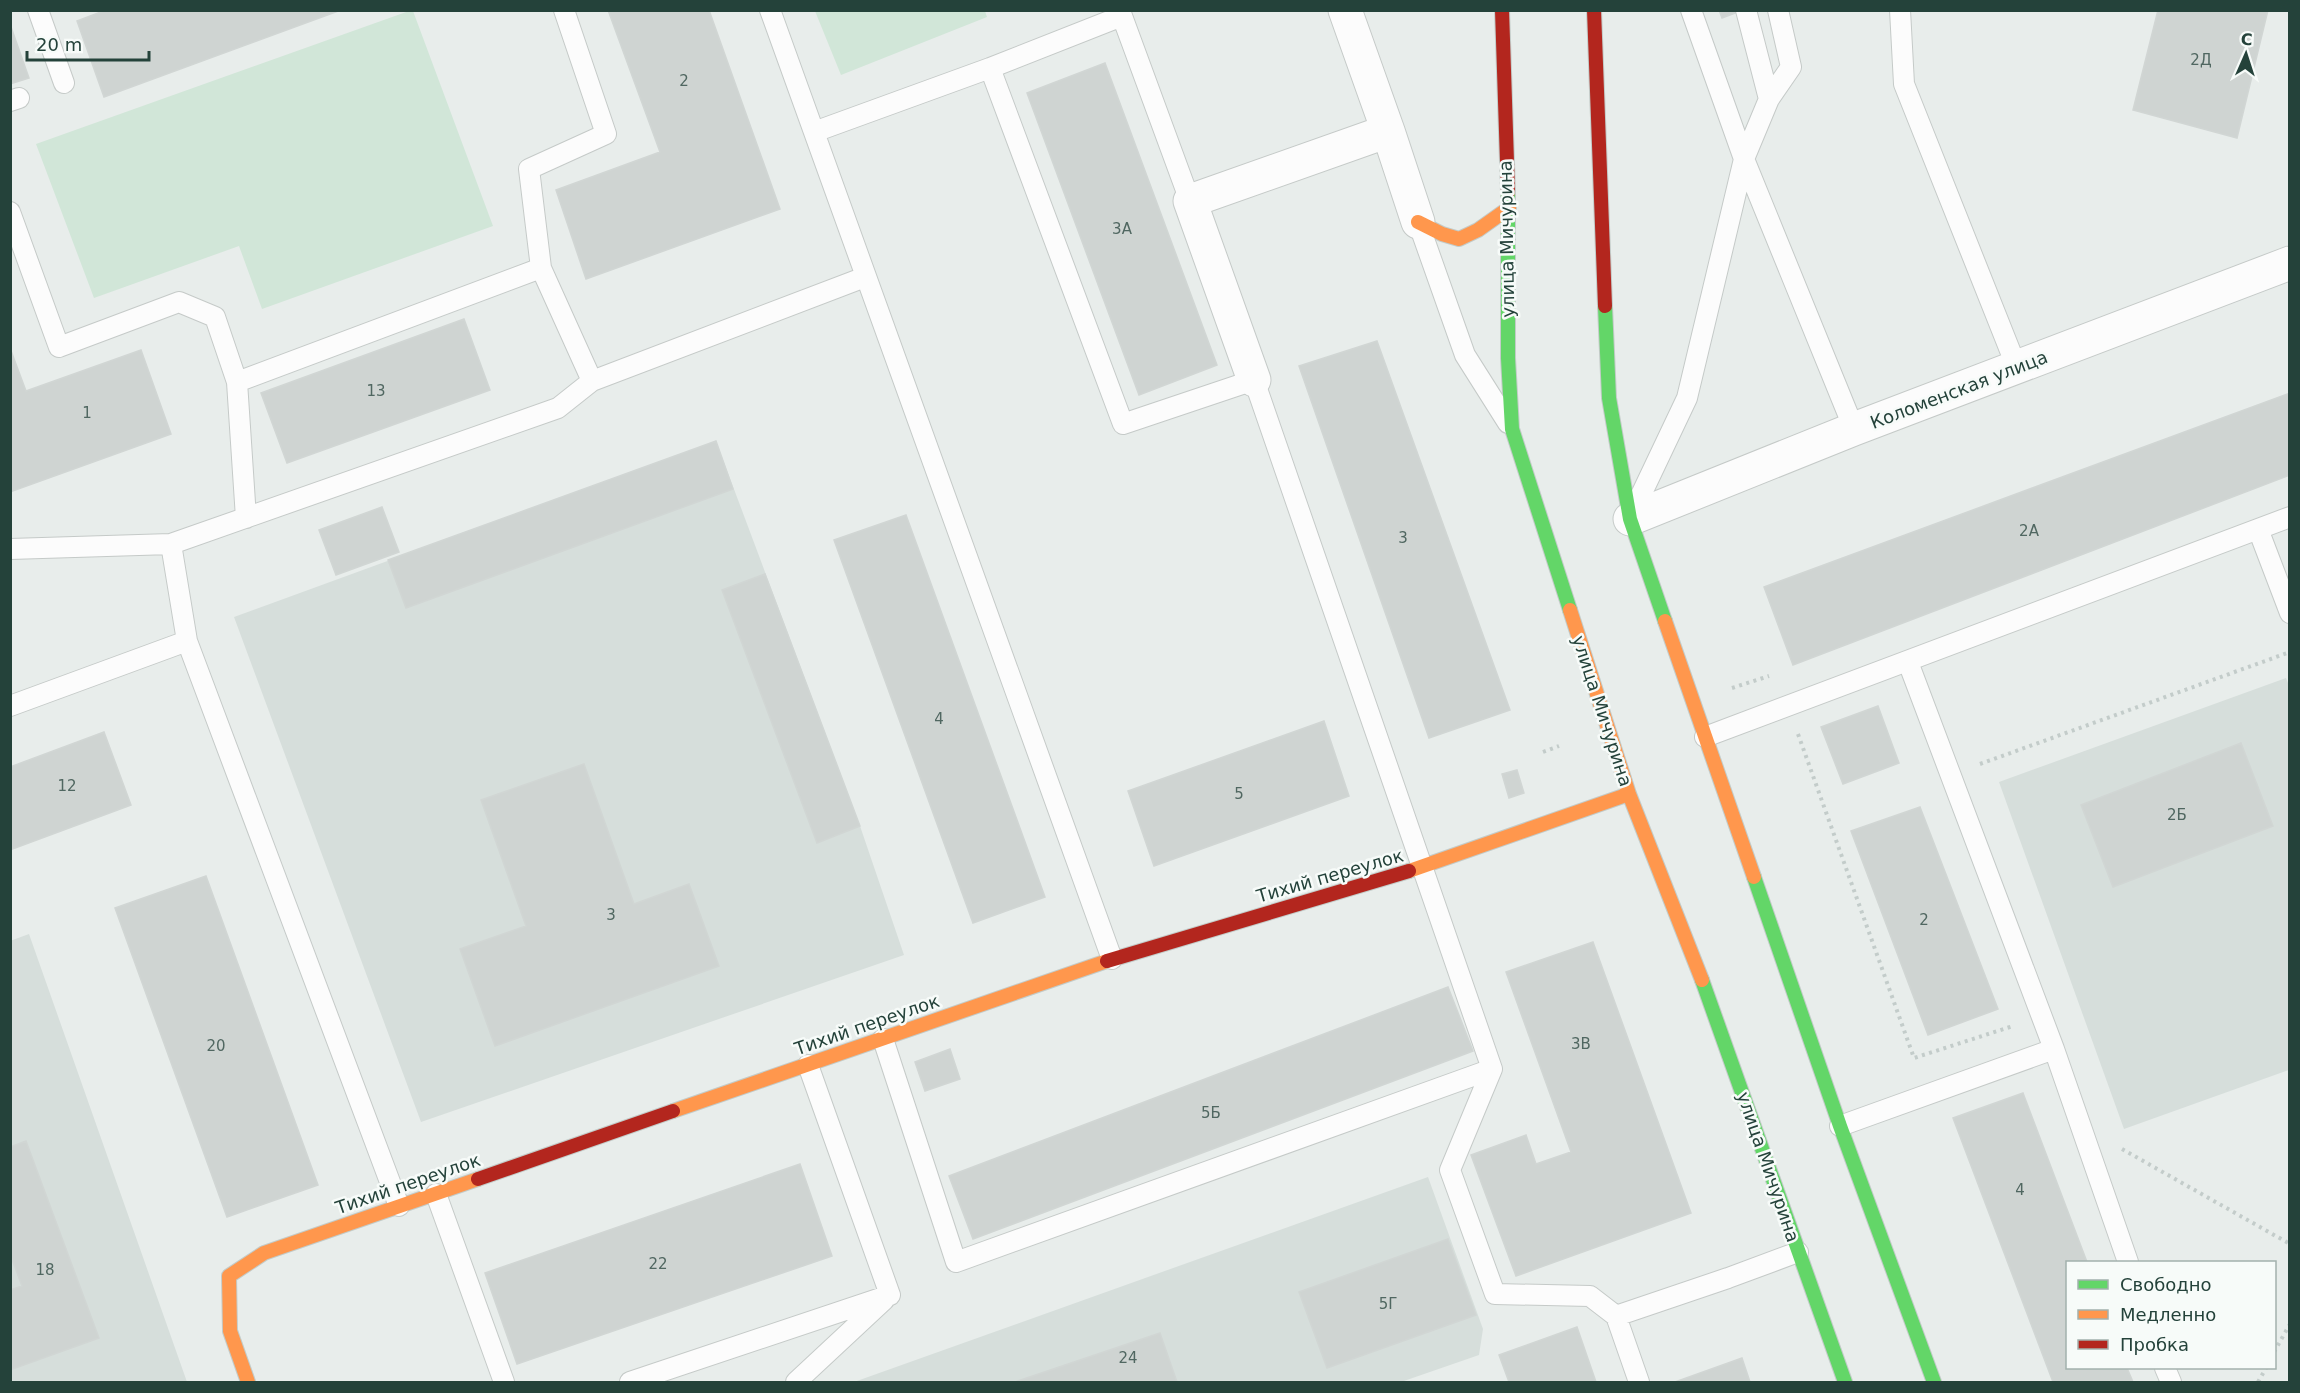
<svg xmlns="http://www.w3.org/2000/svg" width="2300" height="1393" font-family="'DejaVu Sans',sans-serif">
	<rect width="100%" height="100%" fill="#e8edeb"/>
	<path fill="#d6dedb" d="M716 441 860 826 904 955 421 1122 234 617Z
		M2286 678 2290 688 2289 1070 2124 1129 1999 782Z
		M29 934 187 1382H11L10 941Z
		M1428 1177 1483 1329 1479 1355 1401 1382H854Z"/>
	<path fill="#d1e6d8" d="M409 11H413L493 226 262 309 239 246 94 298 36 144Z
		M985 11 987 17 841 75 815 11Z"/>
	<path fill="#cfd4d2" stroke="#d1d6d4" stroke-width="1.5" d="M106 10H341L104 97 77 21Z
		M608 10H709L780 209 586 279 556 190 660 152Z
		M1719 10H1743L1722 18Z
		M2158 10H2268L2237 138 2133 110Z
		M10 24 29 78 10 84Z
		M1105 63 1217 365 1139 395 1027 93Z
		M464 319 490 390 287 463 261 393Z
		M1377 341 1510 710 1429 738 1299 366Z
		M10 348 26 391 141 350 171 434 10 492Z
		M2290 393V475L1793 665 1764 587Z
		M716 441 733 489 406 608 388 560Z
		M382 507 399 552 336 575 319 530Z
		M906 515 1045 897 973 923 834 540Z
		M765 574 860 826 817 843 722 590Z
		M1878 706 1899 763 1843 784 1821 727Z
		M1324 721 1349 796 1154 866 1128 791Z
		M104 732 131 805 10 850V767Z
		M2241 743 2273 826 2113 887 2081 805Z
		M584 764 634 904 689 884 719 966 495 1046 460 949 526 926 481 800Z
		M1517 770 1524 793 1509 798 1502 774Z
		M1920 807 1998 1009 1928 1035 1851 831Z
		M206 876 318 1185 227 1217 115 908Z
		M1593 942 1691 1213 1516 1276 1471 1155 1526 1135 1536 1164 1571 1152 1506 972Z
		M1448 987 1473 1051 973 1239 949 1176Z
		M950 1049 960 1079 925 1091 915 1062Z
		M2023 1093 2087 1262H2068V1368H2127L2133 1382H2053L1953 1118Z
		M26 1141 99 1338 10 1370V1290L22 1286 10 1254V1147Z
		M800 1164 832 1256 517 1364 485 1273Z
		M1448 1239 1476 1315 1327 1368 1299 1292Z
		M1577 1327 1596 1382H1509L1499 1355Z
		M1160 1333 1177 1382H1015Z
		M1742 1358 1750 1382H1675Z"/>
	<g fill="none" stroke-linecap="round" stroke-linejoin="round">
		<g stroke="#c5cac8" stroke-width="22">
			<path id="lane" d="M38 10 64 83
				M564 10 606 134 529 169 541 268 592 381
				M770 10 1112 959
				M1691 10 1744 159 1854 429
				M1746 10 1769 99
				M1900 10 1904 84 2017 368
				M990 68 1123 424 1254 380 1492 1069 1450 1170 1495 1294 1590 1296 1616 1316 1639 1382
				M10 101 19 98
				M814 132 990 68 1122 16 1190 201
				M10 212 59 347 179 302 215 317 237 382 246 518
				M1418 222 1465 355 1508 423
				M237 382 541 268
				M1631 516 1687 398 1744 159 1769 99 1791 67 1778 10
				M2258 529 2290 613
				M10 549 171 544
				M187 641 171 544 558 408 592 381 865 277
				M1908 662 2054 1049 2128 1262
				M10 706 187 641 399 1206
				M1705 737 2290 517
				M883 1039 956 1262 1492 1069
				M1840 1126 2054 1049
				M436 1194 504 1382
				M1616 1316 1728 1278 1798 1252
				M2165 1368 2171 1382
				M630 1382 890 1295 808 1065
				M796 1382 884 1300"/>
		</g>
		<g stroke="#c5cac8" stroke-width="35">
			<path id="street" d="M1345 10 1388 131 1418 222
				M1254 380 1190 201 1388 131
				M1630 519 1854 429 2290 263"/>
		</g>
		<g stroke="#c3cbc8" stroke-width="16">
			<path id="fast" d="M1508 192V358L1512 429 1570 610
				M1605 306 1609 398 1630 519 1665 621
				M1754 877 1840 1126 1934 1382
				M1702 980 1845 1382"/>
		</g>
		<g stroke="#c3cbc8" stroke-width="16">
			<path id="slow" d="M1418 222 1442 234 1459 239 1478 230 1509 208
				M1570 610 1629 794 1702 980
				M1665 621 1754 877
				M1409 871 1629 794
				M673 1111 1107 961
				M248 1382 230 1331 229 1276 264 1253 478 1179"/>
		</g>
		<g stroke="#c3cbc8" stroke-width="16">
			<path id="jam" d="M1502 10 1508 192
				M1594 10 1605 306
				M1107 961 1409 871
				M478 1179 673 1111"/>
		</g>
		<path stroke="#c3ccca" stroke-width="4" stroke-dasharray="3 4.5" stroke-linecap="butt" d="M1732 688 1769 676
			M1798 734 1914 1058 2013 1026
			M1543 752 1559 746
			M1980 764 2290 652
			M2122 1149 2290 1244
			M2274 1352 2290 1324
			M2258 1382 2266 1368"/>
		<use href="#lane" stroke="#fcfcfc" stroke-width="20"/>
		<use href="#street" stroke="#fcfcfc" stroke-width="33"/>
		<use href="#fast" stroke="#63d668" stroke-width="14"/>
		<use href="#slow" stroke="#ff974d" stroke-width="14"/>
		<use href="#jam" stroke="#b3261e" stroke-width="14"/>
	</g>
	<g text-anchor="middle" stroke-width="5" stroke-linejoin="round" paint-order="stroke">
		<g font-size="15" fill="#506761">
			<text x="2201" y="65">2Д</text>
			<text x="684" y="86">2</text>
			<text x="1122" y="234">3А</text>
			<text x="376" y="396">13</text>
			<text x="87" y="418">1</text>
			<text x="2029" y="536">2А</text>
			<text x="1403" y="543">3</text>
			<text x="939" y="724">4</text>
			<text x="67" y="791">12</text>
			<text x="1239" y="799">5</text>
			<text x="2177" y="820">2Б</text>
			<text x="611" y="920">3</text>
			<text x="1924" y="925">2</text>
			<text x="1581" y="1049">3В</text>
			<text x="216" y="1051">20</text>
			<text x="1211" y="1118">5Б</text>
			<text x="2020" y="1195">4</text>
			<text x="658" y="1269">22</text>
			<text x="45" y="1275">18</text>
			<text x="1388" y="1309">5Г</text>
			<text x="1128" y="1363">24</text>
		</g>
		<g font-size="18" fill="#24423a" stroke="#f7fbf9">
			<text transform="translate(1507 239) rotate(-91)" y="6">улица Мичурина</text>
			<text transform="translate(1959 390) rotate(-21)" y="6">Коломенская улица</text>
			<text transform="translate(1602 711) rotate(72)" y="6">улица Мичурина</text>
			<text transform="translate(1330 876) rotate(-16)" y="6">Тихий переулок</text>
			<text transform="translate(867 1025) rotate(-19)" y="6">Тихий переулок</text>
			<text transform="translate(1768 1167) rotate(71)" y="6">улица Мичурина</text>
			<text transform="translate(408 1184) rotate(-19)" y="6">Тихий переулок</text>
		</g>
	</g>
	<rect width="2300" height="1393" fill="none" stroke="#24423a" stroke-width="24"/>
	<rect x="2066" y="1261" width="210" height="108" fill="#f7fbf9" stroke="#a3b1ad" stroke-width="1.5"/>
	<rect x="2078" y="1280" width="30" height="9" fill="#63d668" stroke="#a3b1ad" stroke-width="1.5"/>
	<text x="2120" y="1291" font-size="18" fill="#24423a">Свободно</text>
	<rect x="2078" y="1310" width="30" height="9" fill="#ff974d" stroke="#a3b1ad" stroke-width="1.5"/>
	<text x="2120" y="1321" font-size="18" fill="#24423a">Медленно</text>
	<rect x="2078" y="1340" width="30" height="9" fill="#b3261e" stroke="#a3b1ad" stroke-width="1.5"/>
	<text x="2120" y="1351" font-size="18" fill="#24423a">Пробка</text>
	<g transform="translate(2246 54) rotate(3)" stroke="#f7fbf9" stroke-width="4.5" paint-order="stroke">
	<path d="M0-4.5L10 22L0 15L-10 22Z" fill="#24423a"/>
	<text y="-9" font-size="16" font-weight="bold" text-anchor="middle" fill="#24423a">С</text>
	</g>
	<path d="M27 51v9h122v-9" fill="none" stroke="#24423a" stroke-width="3"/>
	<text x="36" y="51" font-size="18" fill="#24423a" stroke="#f7fbf9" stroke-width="4.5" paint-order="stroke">20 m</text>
</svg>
